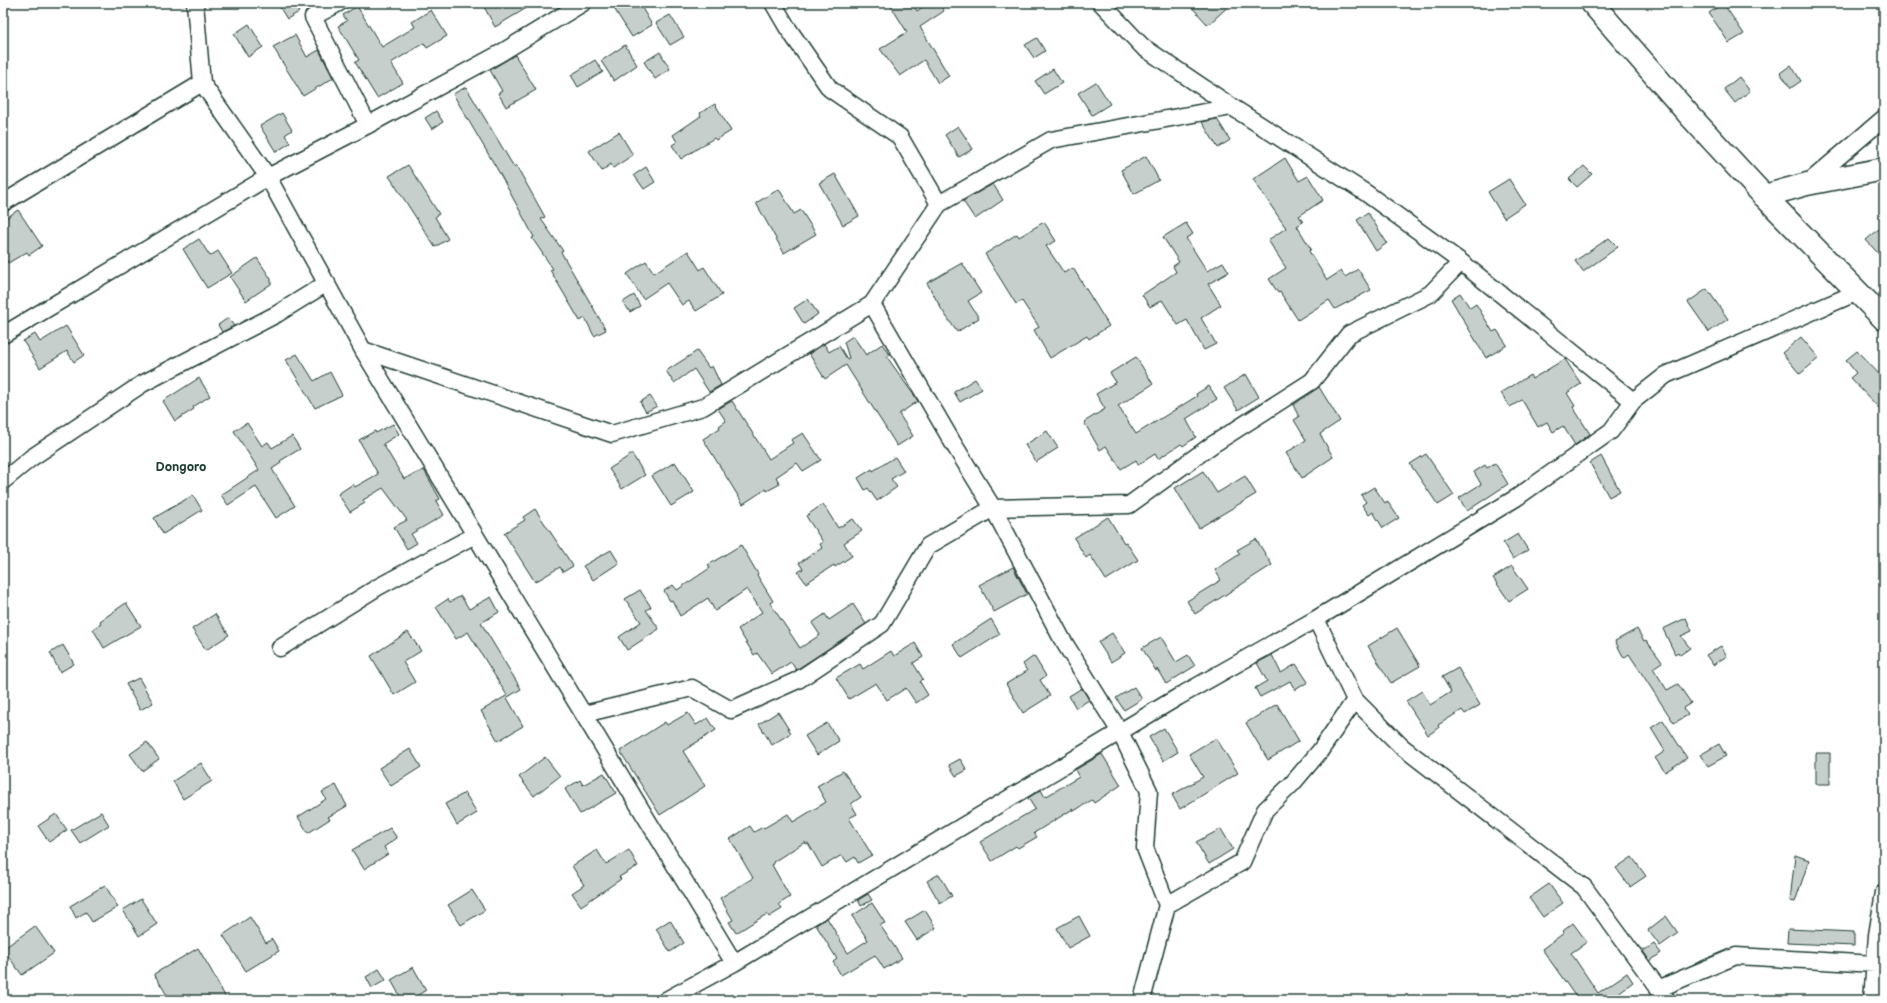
<svg xmlns="http://www.w3.org/2000/svg" width="1887" height="1003" font-family="'Balsamiq Sans',sans-serif">
	<rect width="100%" height="100%" fill="#fff"/>
	<filter id="ink" filterUnits="userSpaceOnUse"><feTurbulence type="fractalNoise" baseFrequency=".025" numOctaves="2"/><feDisplacementMap in="SourceGraphic" scale="8" xChannelSelector="R" yChannelSelector="G"/><feConvolveMatrix kernelMatrix="1 2 1 2 8 2 1 2 1" color-interpolation-filters="sRGB"/></filter>
	<g filter="url(#ink)">
		<path fill="#c7cfcc" stroke="#1f3d34" d="M277 3H294L299 12 287 19Z
			M482 3H535L495 27Z
			M627 3H639L652 25 632 37 615 10Z
			M889 3H912L917 11 928 3H939L944 11 920 27 949 76 938 83 924 60 900 76 880 49 907 32Z
			M1188 3H1232L1208 25Z
			M1723 3 1744 34 1729 43 1709 13Z
			M357 6 382 47 415 27 412 22 431 10 447 36 427 48 424 43 391 63 403 83 377 98 355 62 359 60 338 26 347 21 343 15Z
			M670 15 684 37 670 45 656 23Z
			M249 24 263 47 248 57 234 34Z
			M295 35 307 57 319 50 333 78 303 96 273 47Z
			M1037 38 1045 51 1034 58 1025 45Z
			M625 45 637 65 614 81 601 61Z
			M660 52 670 69 655 79 644 62Z
			M515 55 536 90 506 107 498 93 502 91 490 70Z
			M595 60 603 72 578 87 571 75Z
			M1791 65 1801 81 1791 88 1780 73Z
			M1053 69 1062 83 1044 94 1035 81Z
			M1739 77 1750 91 1735 103 1724 89Z
			M1096 82 1110 104 1092 115 1078 93Z
			M466 87 514 167 516 165 545 217 541 219 563 251 561 252 606 330 594 336 585 318 580 321 550 270 553 269 532 238 534 237 500 174 453 94Z
			M715 104 731 131 716 140 714 138 681 159 672 145 677 142 673 135 701 116 700 113Z
			M436 111 443 122 432 129 425 118Z
			M282 113 292 130 285 135 290 143 276 152 260 126Z
			M1217 119 1230 140 1218 148 1202 122Z
			M958 126 973 149 959 157 945 135Z
			M619 132 633 155 613 168 611 164 602 171 589 151Z
			M1146 156 1159 180 1134 194 1121 170Z
			M1285 158 1299 181 1308 176 1323 200 1299 216 1303 222 1297 226 1311 249 1309 251 1327 280 1341 271 1345 277 1358 269 1371 290 1335 309 1329 300 1298 320 1280 292 1278 293 1269 279 1286 268 1268 240 1286 228 1253 179Z
			M408 165 439 214 435 217 448 239 435 247 389 176Z
			M1584 166 1592 174 1577 187 1569 179Z
			M646 167 655 182 644 189 634 175Z
			M835 174 859 216 843 225 819 183Z
			M1509 179 1525 204 1504 218 1488 192Z
			M993 184 1003 200 975 219 963 201Z
			M779 189 794 214 801 210 816 234 784 253 756 203Z
			M18 210 42 246 29 255 27 252 8 263 3 255V220Z
			M1368 213 1387 243 1376 251 1357 220Z
			M1044 222 1056 241 1046 246 1064 273 1073 268 1109 326 1089 339 1087 336 1050 358 1034 330 1039 327 1022 301 1016 304 985 254 1017 234 1019 237Z
			M1186 223 1193 234 1186 238 1207 271 1223 262 1229 272 1208 284 1221 305 1201 318 1216 344 1204 350 1187 320 1178 325 1162 300 1150 307 1142 295 1176 272 1173 266 1179 262 1163 237Z
			M1884 225V260L1866 240Z
			M1609 238 1618 247 1583 272 1575 261Z
			M199 239 210 256 218 251 232 273 207 288 183 249Z
			M688 251 700 270 704 267 722 295 696 311 689 301 682 305 667 283 643 299 627 274 646 261 654 273Z
			M257 258 271 279V284L246 301 230 277Z
			M962 263 981 293 968 301 979 318 957 332 942 310 927 283Z
			M1707 289 1728 319 1709 332 1688 302Z
			M1460 293 1470 308 1476 304 1493 332 1497 330 1507 345 1486 358 1451 299Z
			M634 295 640 306 630 312 623 302Z
			M808 299 818 314 804 324 794 308Z
			M228 318 234 326 222 332 218 325Z
			M66 326 84 355 74 362 67 351 40 368 23 341 35 334 40 342Z
			M853 336 866 355 882 344 890 355 887 357 918 401 899 414 913 436 897 446 846 365 825 379 809 354 824 344 829 352 839 346 847 359 849 358 844 342Z
			M1801 337 1819 358 1800 374 1782 353Z
			M697 351 709 368 712 366 721 385 709 392 694 369 674 383 666 371Z
			M1857 351 1884 379V413L1850 378 1856 373 1846 360Z
			M297 354 314 381 330 372 342 395 315 408 286 360Z
			M1136 357 1153 384 1118 406 1136 434 1197 396 1196 394 1209 386 1217 399 1186 419 1196 437 1183 446 1181 444 1158 459 1155 454 1138 465 1136 460 1121 469 1106 446 1100 450 1084 422 1105 409 1096 394 1116 382 1110 373Z
			M1565 359 1581 384 1567 393 1575 406 1573 407 1590 434 1575 445 1563 426 1553 432 1547 422 1538 427 1522 400 1510 407 1501 393 1530 375 1532 379Z
			M1246 374 1259 397 1238 410 1224 388Z
			M199 378 210 396 193 407 194 409 175 421 163 401Z
			M975 379 982 389 960 402 954 392Z
			M1319 387 1340 421 1320 434 1333 457 1302 478 1286 453 1306 440 1294 420 1299 417 1293 405Z
			M650 396 657 406 646 412 640 402Z
			M732 401 769 459 793 443 791 440 803 433 821 460 803 471 797 463 776 477 780 484 767 491 766 489 743 504 703 439 720 428 719 426 726 421 718 409Z
			M247 423 262 446 268 442 272 448 292 436 300 449 280 461 281 463 272 469 295 506 276 518 256 487 228 505 221 495 259 470 234 431Z
			M393 424 399 434 383 444 404 479 424 470 440 499 436 501 444 515 411 534 417 543 407 549 394 527 407 520 383 488 363 500 365 503 350 512 338 494 353 484 355 487 378 474 359 440 375 431 376 433Z
			M1047 431 1058 448 1036 462 1025 445Z
			M632 454 645 475 622 489 609 469Z
			M1426 454 1454 495 1438 505 1410 464Z
			M1601 456 1620 491 1609 497 1590 463Z
			M895 457 904 471 891 479 897 487 877 501 868 488 865 490 858 478 872 469 873 471Z
			M675 462 694 492 671 506 652 476Z
			M1495 463 1508 484 1467 511 1459 498 1481 484 1474 472 1485 465 1487 468Z
			M1203 471 1217 493 1245 476 1256 494 1199 528 1175 488Z
			M1374 487 1385 503 1387 501 1399 518 1383 528 1373 512 1369 515 1362 505 1366 502 1361 495Z
			M193 495 202 510 163 534 154 518Z
			M823 504 838 528 853 519 862 531 844 543 852 556 835 567 834 565 806 583 798 572 803 569 799 563 822 548 820 544 823 542 806 516Z
			M535 509 573 566 563 572 560 567 535 582 504 533 525 520 523 517Z
			M1108 517 1124 543 1126 542 1138 560 1106 580 1090 555 1086 558 1074 538Z
			M1518 534 1528 550 1513 559 1503 543Z
			M1256 539 1272 565 1195 614 1187 601 1221 580 1215 570 1240 554 1237 550Z
			M741 545 758 574 757 575 773 601 770 603 800 648 820 635 812 623 825 614 829 620 853 604 866 624 796 670 791 662 772 674 757 653 754 655 738 629 762 612 747 589 715 611 708 598 680 616 672 600 670 601 664 591 673 585 677 590 710 568 708 565Z
			M611 550 619 563 593 580 583 566Z
			M1512 566 1528 589 1509 601 1493 578Z
			M1013 567 1027 594 994 612 979 585Z
			M640 590 651 607 646 610 659 629 627 650 619 637 641 622 625 599Z
			M461 596 469 609 491 597 499 612 481 623 521 689 508 697 468 632 456 639 436 607 448 599 450 602Z
			M126 603 141 626 104 648 93 629 101 623 100 621Z
			M215 614 229 635 206 650 192 629Z
			M1686 618 1692 631 1681 636 1690 648 1680 655 1678 652 1675 654 1663 629Z
			M991 619 1000 634 962 658 953 644Z
			M1397 628 1420 666 1391 683 1368 646Z
			M1637 629 1644 641 1646 640 1662 662 1653 668 1667 690 1678 684 1691 703 1683 708 1688 715 1674 723 1629 654 1624 658 1615 641Z
			M408 632 421 651 403 662 415 682 394 695 371 656Z
			M1112 633 1125 653 1111 662 1098 642Z
			M1161 637 1176 662 1188 655 1195 666 1166 684 1157 669 1156 671 1142 648Z
			M915 643 923 657 913 663 923 679 920 682 928 695 916 703 906 688 887 700 876 683 849 699 836 678 860 664 863 669 891 651 894 656Z
			M63 645 74 664 60 672 50 653Z
			M1721 646 1727 656 1713 665 1706 655Z
			M1272 655 1281 673 1296 664 1308 682 1295 690 1290 681 1260 697 1255 688 1267 681 1257 663Z
			M1034 656 1046 676 1040 680 1050 696 1023 713 1006 684 1027 671 1023 664Z
			M1458 668 1480 705 1465 714 1462 710 1438 725 1439 728 1428 735 1406 701 1422 691 1430 705 1451 692 1442 677Z
			M139 678 153 703 140 710 126 684Z
			M1134 687 1142 699 1124 710 1116 698Z
			M1082 688 1089 700 1076 708 1069 696Z
			M506 696 523 726 498 741 481 711Z
			M1277 704 1299 741 1268 760 1246 723Z
			M778 712 791 733 772 745 759 724Z
			M688 713 696 725 708 718 716 730 683 751 705 786 660 815 620 751 665 722 667 725Z
			M1663 720 1687 758 1665 772 1655 758 1665 751 1651 728Z
			M827 723 839 741 817 755 805 736Z
			M1164 728 1178 752 1163 761 1149 737Z
			M1216 738 1238 773 1180 809 1172 795 1203 777 1189 754Z
			M147 742 159 759 142 771 130 754Z
			M1719 744 1726 756 1708 766 1700 755Z
			M410 749 421 767 391 786 379 768Z
			M1816 753H1830V784H1816Z
			M1102 754 1121 785 1094 803 1092 800 1074 811 1073 809 1034 833 1037 837 1018 848 1016 846 992 861 980 842 1035 809 1028 798 1041 790 1045 797 1079 777 1075 770Z
			M545 757 560 776 534 796 519 777Z
			M960 759 967 770 956 776 949 765Z
			M201 763 212 781 183 799 173 781Z
			M843 771 861 797 851 804 857 814 849 818 872 855 858 863 855 857 847 862 842 855 822 867 808 843 806 844 805 842 773 862 774 864 772 865 790 897 779 904 782 909 769 917 767 914 736 933 729 922 733 920 720 898 753 878 730 839 750 826 754 832 763 827 764 828 788 814 793 822 826 802 817 786Z
			M604 773 616 793 580 814 565 789 580 780 583 785Z
			M336 785 347 806 328 817 330 819 308 833 298 817 326 799 322 792Z
			M465 793 477 813 457 825 445 804Z
			M101 812 109 825 80 843 71 830Z
			M56 814 67 830 49 842 38 826Z
			M390 828 397 838 384 847 388 854 364 869 352 850Z
			M1221 829 1233 849 1209 864 1196 842Z
			M597 850 606 864 629 850 638 866 619 877 621 879 581 906 572 893 584 885 572 866Z
			M1795 855 1809 860 1795 902 1790 901Z
			M1632 857 1646 876 1630 887 1616 868Z
			M939 874 952 896 940 903 927 881Z
			M1549 884 1563 903 1543 917 1529 898Z
			M105 885 118 907 92 922 86 912 76 918 70 906Z
			M472 890 485 910 461 925 448 905Z
			M868 894 872 900 861 906 858 900Z
			M141 899 157 924 139 936 123 910Z
			M872 903 885 923 880 925 902 958 884 969 875 955 841 975 833 962 837 959 816 925 827 918 848 953 868 940 852 916Z
			M925 910 936 928 917 940 905 922Z
			M1079 916 1090 936 1068 948 1057 928Z
			M1666 916 1678 933 1660 946 1648 930Z
			M250 917 266 943 272 939 279 951 246 971 223 935Z
			M670 920 684 943 670 952 656 929Z
			M1573 923 1587 942 1571 953 1598 993 1627 973 1633 982 1609 1000H1578L1542 949 1564 933 1563 931Z
			M35 926 54 953 22 975 3 949Z
			M1788 929 1854 932V946L1787 943Z
			M1654 944 1661 953 1650 961 1643 951Z
			M198 948 211 970 227 1000H170L154 974Z
			M413 967 426 990 410 1000H402L391 980Z
			M379 969 386 980 372 988 366 977Z"/>
		<g fill="none" stroke-linecap="round" stroke-linejoin="round">
			<g stroke="#1f3d34" stroke-width="19">
				<path id="street" d="M195 3 202 83
					M339 3 313 17 368 125
					M773 3 787 27 830 89 900 137 939 204
					M1101 3 1143 47 1232 107 1366 193 1461 262 1633 401
					M1808 183 1884 118
					M3 203 202 83 268 177 363 350 734 963 1178 697 1316 619
					M872 304 953 443 993 508 1062 639 1120 732 1149 791 1145 848 1167 905
					M3 335 268 177 368 125 499 54 583 3
					M363 350 612 434 703 407 872 304 939 204 1051 140 1232 107
					M3 481 31 458 142 384 277 314 327 283
					M280 648 378 587 475 535
					M1355 700 1401 746 1584 887 1667 1000
					M584 714 692 688 731 710 798 680 882 624 928 546 993 508 1129 505 1212 445 1312 381 1349 334 1430 294 1461 262
					M1658 989 1736 956 1875 964
					M666 1000 734 963
					M1142 1000 1167 905 1242 862 1265 810 1292 784 1320 751 1355 700 1316 619 1516 498 1611 431 1633 401 1666 375 1858 292
					M1872 1000 1877 935 1884 892"/>
			</g>
			<g stroke="#1f3d34" stroke-width="25">
				<path id="secondary" d="M1764 196 1807 184 1884 169"/>
			</g>
			<g stroke="#1f3d34" stroke-width="25">
				<path id="primary" d="M1592 3 1691 117 1764 196 1884 319"/>
			</g>
			<use href="#street" stroke="#fff" stroke-width="16"/>
			<use href="#secondary" stroke="#fff" stroke-width="22"/>
			<use href="#primary" stroke="#fff" stroke-width="22"/>
		</g>
	</g>
	<g text-anchor="middle" stroke-width="3.5" stroke-linejoin="round" paint-order="stroke">
		<g font-size="13" font-weight="bold" fill="#1f3d34" stroke="#fff">
			<text x="181" y="471">Dongoro</text>
		</g>
	</g>
	<rect width="1887" height="1003" fill="none" stroke="#fff" stroke-width="16"/>
	<rect x="8" y="8" width="1871" height="987" fill="none" stroke="#1f3d34" stroke-width="1.5" filter="url(#ink)"/>
</svg>
